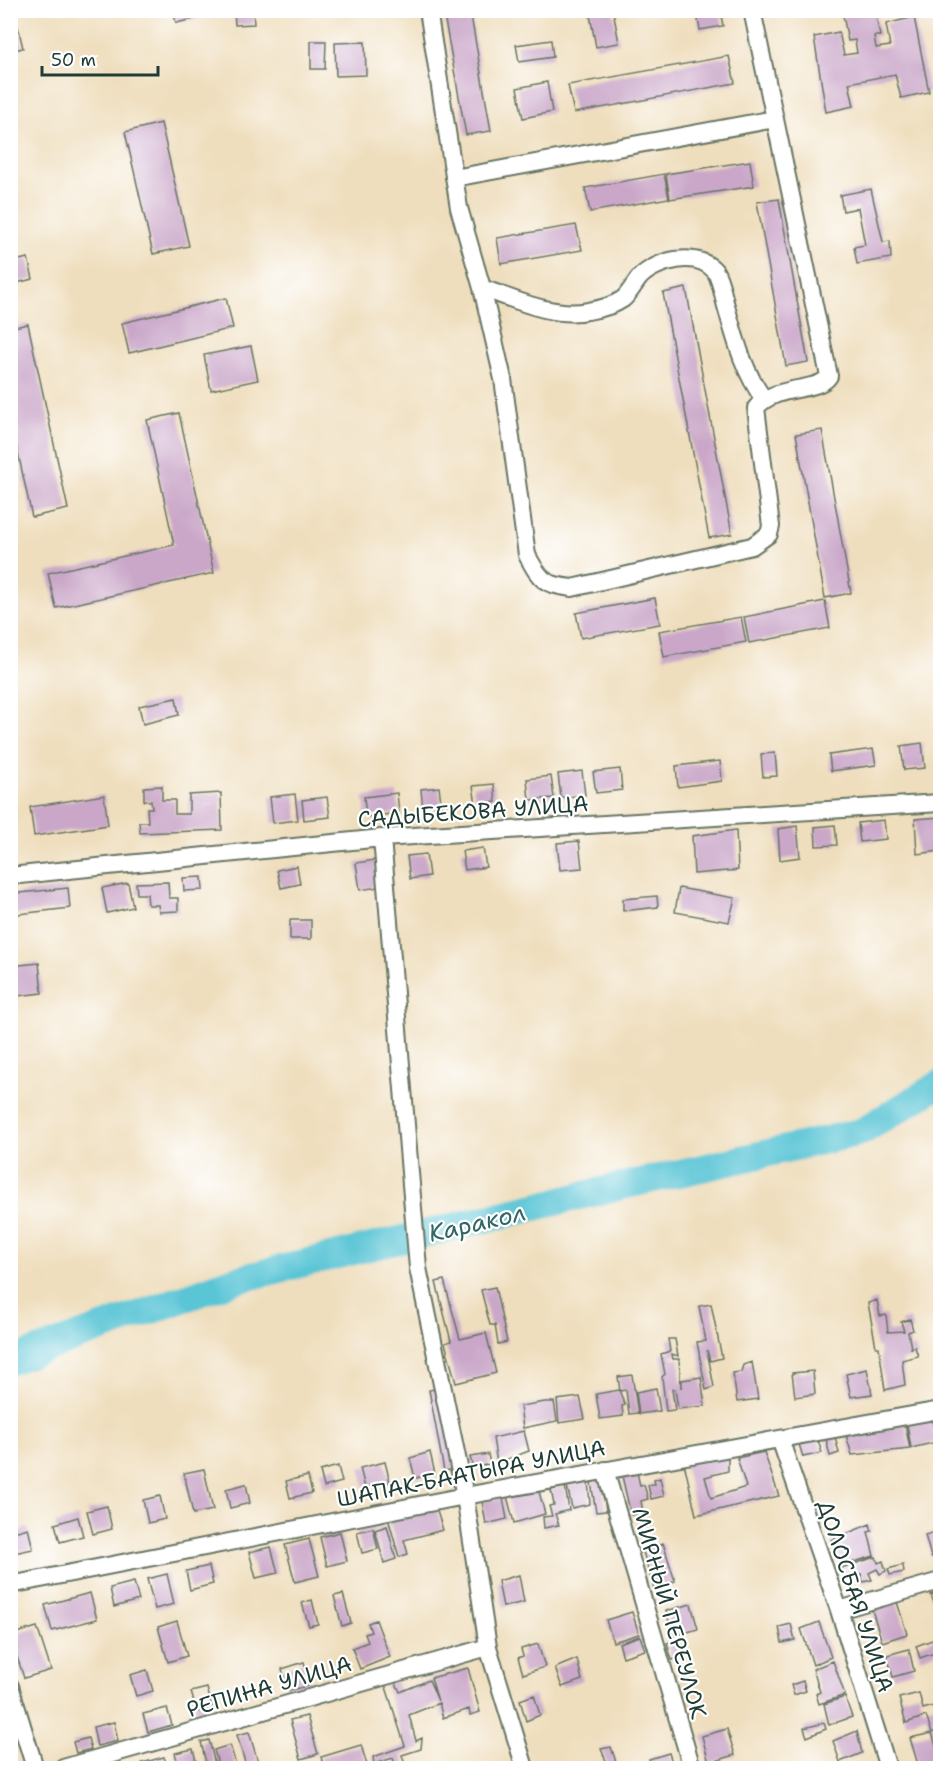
<svg xmlns="http://www.w3.org/2000/svg" width="951" height="1779" font-family="'Shantell Sans',sans-serif">
	<rect width="100%" height="100%" fill="#fff"/>
	<filter id="ink" filterUnits="userSpaceOnUse"><feTurbulence type="fractalNoise" baseFrequency=".0167" numOctaves="2"/><feDisplacementMap in="SourceGraphic" scale="12" xChannelSelector="R" yChannelSelector="G"/><feConvolveMatrix kernelMatrix="1 2 1 2 8 2 1 2 1" color-interpolation-filters="sRGB"/></filter>
	<filter id="wash" filterUnits="userSpaceOnUse"><feTurbulence type="fractalNoise" baseFrequency=".008" numOctaves="4" result="noise"/><feDisplacementMap in="SourceGraphic" scale="24" xChannelSelector="R" yChannelSelector="G"/><feGaussianBlur stdDeviation="1.35" result="paint"/><feColorMatrix in="noise" values="0 0 0 0 0 0 0 0 0 0 0 0 0 0 0 0 0 1.4 0 .05"/><feComposite in="paint" operator="in"/></filter>
	<g filter="url(#wash)">
		<rect width="100%" height="100%" fill="#efdebd"/>
		<g fill="none" stroke-linecap="round" stroke-linejoin="round">
			<path stroke="#5ac5d5" stroke-width="28" d="M10 1361 235 1280 609 1189 861 1132 940 1084"/>
		</g>
		<g id="blocks">
			<path fill="#caa7c9" d="M10 10H14L23 48 10 51Z
				M173 10H206L207 16 176 23Z
				M234 10H253L254 24 235 25Z
				M443 10H470L491 131 466 135Z
				M589 10H613L619 43 596 47Z
				M696 10H720L723 26 700 30Z
				M842 10H875L880 36H874L876 48 890 46 886 24 914 17 929 92 901 98 895 74 849 83 854 106 826 112 814 37 839 32 844 55 857 53 855 40 848 41Z
				M551 40 553 57 519 62 516 45Z
				M311 41H326L325 69H311Z
				M365 42 366 75 336 76 335 43Z
				M729 56 735 83 574 113 568 85Z
				M547 82 552 112 523 118 517 88Z
				M161 123 189 246 153 254 125 132Z
				M750 161 754 186 670 199 666 174Z
				M664 174 669 198 590 212 585 188Z
				M871 189 883 242 890 241 891 258 857 264 854 247 865 245 858 208 843 211 840 195Z
				M779 199 808 362 786 366 757 202Z
				M576 225 582 250 501 264 497 238Z
				M28 258 33 279 12 284 10 262Z
				M686 288 732 534 709 538 663 293Z
				M226 298 233 328 129 353 122 323Z
				M28 324 68 509 32 517 10 416V328Z
				M251 346 258 380 211 390 204 355Z
				M179 413 214 573 56 608 48 573 174 545 147 420Z
				M822 430 851 593 825 598 796 434Z
				M655 598 660 624 581 638 576 613Z
				M825 601 830 628 749 643 744 617Z
				M741 617 746 642 664 657 659 631Z
				M176 698 179 715 143 724 139 706Z
				M922 743 925 768 904 770 901 746Z
				M873 749 876 765 831 771 829 755Z
				M775 753 777 776 763 777 761 754Z
				M720 761 722 781 678 787 676 766Z
				M620 769 622 790 596 793 593 772Z
				M582 771 585 795 561 798 558 774Z
				M551 776 554 798 529 800 527 779Z
				M494 784 496 802 476 804 473 786Z
				M162 786V800H175V814H189V795L221 793 222 830 140 833 139 822H148L147 808H152L151 801H144V787Z
				M439 787 442 809 423 811 421 789Z
				M397 793 399 813 366 817 364 797Z
				M295 794 298 820 273 823 270 797Z
				M104 795 108 825 34 836 30 807Z
				M327 797 330 817 304 820 302 800Z
				M940 817V851L917 854 915 819Z
				M884 820 886 839 860 842 858 823Z
				M835 825 837 845 816 846 815 827Z
				M797 826 800 857 780 860 778 829Z
				M736 830 738 870 694 874 692 836Z
				M579 841 582 868 560 870 557 843Z
				M483 848 486 867 465 870 462 851Z
				M426 854 429 876 410 879 407 856Z
				M375 860 379 887 360 890 356 863Z
				M297 866 300 884 281 888 277 870Z
				M202 877 203 890 184 891 183 878Z
				M168 882 169 898H178V911L159 912 158 905H148L147 894H137L136 883Z
				M128 883 133 907 107 913 102 888Z
				M68 888 70 908 10 915V894Z
				M679 888 735 898 729 922 675 912Z
				M657 896 658 907 623 911V899Z
				M290 920H311V939H290Z
				M39 963 42 993 17 996V988L10 989V966Z
				M444 1280 460 1339 486 1333 496 1373 456 1383 445 1343 451 1341 436 1282Z
				M495 1287 507 1342 498 1344 495 1325H490L481 1290Z
				M877 1300 880 1316 886 1315 888 1332 904 1331 901 1322 910 1319 913 1330 908 1332 911 1348 915 1347 918 1356 902 1360 905 1385 885 1390 879 1347H876L868 1303Z
				M711 1304 722 1358 710 1361 707 1350 714 1387 706 1390 697 1342 706 1341 699 1306Z
				M668 1339H675L678 1356 672 1354 673 1359H679L681 1388 682 1380 701 1377 705 1406 678 1409 675 1389H672L675 1410 666 1411 662 1377 665 1374 661 1354 670 1351Z
				M752 1362 758 1399 737 1402 733 1373 741 1372 743 1365Z
				M867 1369 872 1394 851 1397 846 1374Z
				M813 1371 815 1394 795 1397 792 1373Z
				M632 1375 638 1413 629 1414 626 1390 620 1391 618 1377Z
				M440 1388 455 1469 444 1471 429 1390Z
				M656 1388 660 1411 639 1414 636 1392Z
				M619 1390 625 1405 622 1406 623 1416 600 1419 596 1394Z
				M580 1397 585 1419 559 1423 557 1400Z
				M545 1402H554L557 1421 523 1428 520 1406Z
				M932 1420 937 1442 911 1448 907 1424Z
				M905 1423 910 1449 852 1455 846 1435Z
				M524 1431 529 1451 497 1463 493 1438Z
				M835 1437 839 1453 830 1456 826 1439Z
				M818 1440 822 1453 803 1457 799 1444Z
				M430 1452 435 1474 415 1478 410 1458Z
				M764 1452 779 1496 696 1515 684 1463 728 1457V1471L705 1477 711 1498 746 1487 737 1458Z
				M488 1454 490 1464 473 1468 470 1457Z
				M385 1462 390 1482 365 1488 360 1468Z
				M338 1466 342 1482 324 1487 320 1471Z
				M204 1469 213 1510 193 1514 184 1473Z
				M637 1472 640 1486 644 1485 648 1499 641 1501 643 1513 631 1515 622 1476Z
				M308 1476 312 1493 290 1498 286 1481Z
				M660 1478 664 1496 651 1499 648 1485 655 1484 654 1480Z
				M602 1480 606 1511 596 1512 591 1482Z
				M588 1482 590 1504 572 1508 567 1486Z
				M246 1484 250 1503 230 1508 226 1489Z
				M537 1484 545 1514 514 1523 507 1496Z
				M565 1486 569 1510 555 1514 559 1525 544 1528 543 1517 552 1516 549 1506 554 1505 551 1490Z
				M160 1496 165 1519 148 1523 143 1500Z
				M503 1498 507 1519 486 1524 482 1501Z
				M107 1506 112 1529 93 1534 87 1511Z
				M436 1508 443 1530 404 1540 408 1554 399 1557 388 1518Z
				M78 1517 83 1536 60 1542 55 1524Z
				M870 1524 872 1531 868 1532 874 1556 840 1566 831 1540Z
				M387 1526 396 1559 384 1563 375 1530Z
				M28 1528 33 1549 14 1553 10 1533Z
				M373 1528 378 1549 362 1553 357 1532Z
				M940 1531V1554L931 1557 925 1535Z
				M340 1532 347 1561 327 1566 320 1537Z
				M309 1539 319 1576 295 1582 285 1545Z
				M663 1543 675 1581 654 1589 643 1552Z
				M271 1547 278 1573 256 1578 249 1552Z
				M876 1557 878 1563 883 1561 886 1571 880 1574 877 1569 869 1573 872 1580 863 1582 861 1574 845 1579 841 1568Z
				M903 1565 904 1572 890 1575 888 1569Z
				M209 1566 213 1584 190 1590 186 1571Z
				M167 1574 174 1604 155 1609 147 1579Z
				M519 1575 524 1602 503 1607 498 1581Z
				M134 1582 139 1600 114 1607 110 1588Z
				M940 1592V1619L931 1595Z
				M90 1593 97 1619 52 1631 45 1605Z
				M343 1594 351 1623 342 1626 334 1596Z
				M312 1600 318 1624 309 1626 302 1603Z
				M897 1602 907 1634 882 1642 872 1610Z
				M691 1604 698 1629 673 1636 666 1611Z
				M632 1612 639 1634 613 1642 606 1620Z
				M376 1620 390 1657 360 1669 352 1648 368 1642 365 1634 371 1632 368 1623Z
				M177 1621 187 1656 168 1662 158 1627Z
				M819 1622 831 1657 813 1665 801 1629Z
				M791 1624 795 1640 782 1643 779 1627Z
				M37 1627 51 1670 24 1678 10 1635Z
				M640 1636 645 1650 623 1657 619 1643Z
				M940 1637V1651L920 1658 916 1646Z
				M678 1640 683 1657 672 1660 667 1643Z
				M538 1644 545 1667 523 1674 518 1658 523 1656 521 1649Z
				M909 1649 914 1671 893 1677 887 1655Z
				M577 1659 582 1680 562 1687 555 1668Z
				M833 1661 845 1695 819 1704 816 1694 820 1692 813 1669Z
				M304 1662 310 1685 288 1691 282 1669Z
				M468 1668 480 1712 470 1715 469 1709 443 1718 439 1703 409 1715 416 1741 422 1738 421 1749 402 1755 406 1768H396L393 1758 374 1764 373 1757 405 1746 385 1684 395 1681 400 1692 429 1680 438 1701 431 1678Z
				M147 1670 153 1691 136 1696 130 1675Z
				M803 1681 806 1691 794 1695 791 1685Z
				M207 1688 212 1707 197 1712 191 1692Z
				M919 1693 923 1709 940 1704V1729L932 1733 926 1716 906 1723 899 1698Z
				M534 1695 540 1715 526 1721 520 1700Z
				M845 1697 852 1717 829 1725 824 1704Z
				M167 1708 172 1725 148 1732 143 1714Z
				M307 1716 318 1754 301 1759 290 1720Z
				M114 1722 118 1741 97 1746 93 1727Z
				M824 1723 826 1729 807 1737 804 1728Z
				M727 1729 735 1755 709 1763 702 1736Z
				M857 1731 862 1753 840 1762 833 1741Z
				M249 1732 258 1762 246 1766 237 1735Z
				M932 1733 940 1759V1768H919L910 1738Z
				M88 1738 91 1749 76 1753 73 1742Z
				M209 1740 216 1768H179L175 1753 193 1749 197 1765 206 1763 201 1742Z
				M230 1745 236 1765 219 1768 214 1750Z
				M361 1745 368 1768H324L321 1757Z
				M611 1747 618 1768H609L601 1749Z
				M669 1753 674 1768H652L649 1759Z
				M164 1757 168 1768H144L142 1763Z"/>
		</g>
	</g>
	<g filter="url(#ink)">
		<use href="#blocks" fill-opacity="0" stroke="#687564" stroke-width="1.5"/>
		<g fill="none" stroke-linecap="round" stroke-linejoin="round">
			<g stroke="#687564" stroke-width="20">
				<path id="street" d="M428 10 459 208 482 288 503 379 527 555C540 580 544 585 572 588L752 546 769 534 771 526 756 408C774 384 819 393 829 376L752 10
					M454 178 775 119
					M482 288C514 299 553 318 588 311 600 309 613 306 623 299 630 293 634 284 640 277 657 260 697 250 715 271 721 280 723 296 726 306 735 338 744 373 764 399
					M382 838 418 1268 465 1496 488 1647 525 1768
					M10 876 382 838 940 803
					M780 1439 839 1610 888 1768
					M605 1470 692 1768
					M10 1585 465 1496 940 1410
					M839 1610 940 1581
					M10 1686 35 1768
					M63 1768 488 1647"/>
			</g>
			<use href="#street" stroke="#fff" stroke-width="16"/>
		</g>
	</g>
	<g text-anchor="middle" stroke-width="4.5" stroke-linejoin="round" paint-order="stroke">
		<g font-size="22" fill="#1f3d34" stroke="#fff">
			<text transform="translate(473 811) rotate(-4)" y="8">САДЫБЕКОВА УЛИЦА</text>
			<text transform="translate(471 1473) rotate(-11)" y="8">ШАПАК-БААТЫРА УЛИЦА</text>
			<text transform="translate(856 1596) rotate(72)" y="8">ДОЛОСБАЯ УЛИЦА</text>
			<text transform="translate(670 1613) rotate(74)" y="8">МИРНЫЙ ПЕРЕУЛОК</text>
			<text transform="translate(269 1686) rotate(-16)" y="8">РЕПИНА УЛИЦА</text>
		</g>
		<g font-size="24" font-style="italic" fill="#316664" stroke="#fff">
			<text transform="translate(477 1223) rotate(-13)" y="8">Каракол</text>
		</g>
	</g>
	<rect width="951" height="1779" fill="none" stroke="#fff" stroke-width="36"/>
	<path d="M42 66v9h116v-9" fill="none" stroke="#1f3d34" stroke-width="3"/>
	<text x="51" y="66" font-size="18" fill="#1f3d34" stroke="#ffffff" stroke-width="4.5" paint-order="stroke">50 m</text>
</svg>
